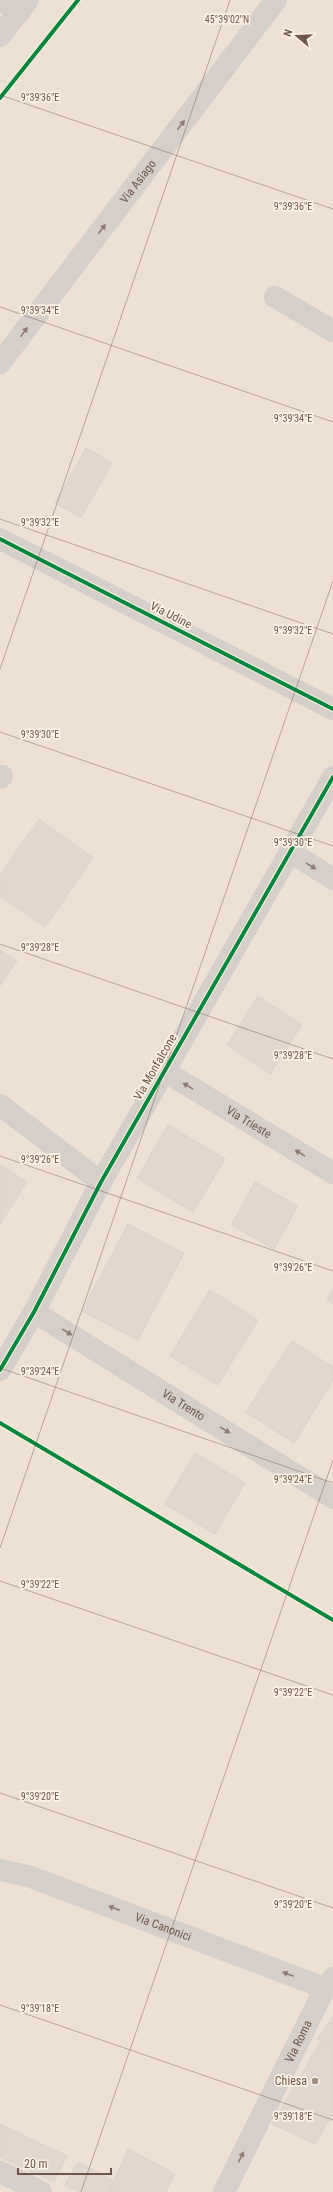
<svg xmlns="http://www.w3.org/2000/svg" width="333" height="2192" font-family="'Roboto Condensed',sans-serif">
	<rect width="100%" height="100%" fill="#f5efe6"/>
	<path fill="#eee1d3" d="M0 0H333V2192H0Z"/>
	<path fill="#e1d7ce" stroke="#ddd2c9" d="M86 448 112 463 81 518 55 503Z
		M39 819 93 858 45 927 0 896V875Z
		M0 950 17 961 0 986Z
		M258 996 302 1025 270 1074 227 1045Z
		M168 1125 225 1159 193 1212 137 1178Z
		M0 1164 27 1182 0 1224Z
		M255 1182 298 1206 274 1249 231 1225Z
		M128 1224 184 1253 138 1340 82 1311Z
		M210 1290 258 1320 218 1385 170 1356Z
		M333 1290V1304L327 1299Z
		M292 1341 333 1367V1381L294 1443 246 1412Z
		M195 1453 245 1483 215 1534 165 1504Z
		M333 2017V2048L317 2039Z
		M321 2041 333 2048V2114L315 2144 272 2124Z
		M0 2124 67 2156 54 2182 0 2157Z
		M128 2149 175 2174 166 2192H109Z
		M78 2162 115 2181 109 2192H79L65 2185Z"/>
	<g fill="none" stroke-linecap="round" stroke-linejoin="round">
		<g stroke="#d6cec9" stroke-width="22">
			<path d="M2 0 19 13"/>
			<path d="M0 36 28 0"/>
			<path d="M275 297 333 331"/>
			<path id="s1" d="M0 363 276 0"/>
			<path d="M0 539 333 709"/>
			<path d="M0 778 2 776"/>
			<path d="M290 852 333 879"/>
			<path id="s2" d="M164 1071 333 1173"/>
			<path d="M0 1105 101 1182"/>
			<path id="s3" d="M34 1312 333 1498"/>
			<path d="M0 1370 34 1312 101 1182 333 777"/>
			<path id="s4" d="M0 1870 28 1876 325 1988"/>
			<path d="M0 2172 41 2192"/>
			<path id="s5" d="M224 2192 325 1988 333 1978"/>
		</g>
		<g stroke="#fef4e5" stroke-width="6">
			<path id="cycleway" d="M0 98 78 0
				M0 539 333 709
				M0 1370 34 1312 101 1182 333 777
				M0 1423 333 1620"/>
		</g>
		<use href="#cycleway" stroke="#00873e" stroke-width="4"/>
	</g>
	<defs><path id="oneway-solid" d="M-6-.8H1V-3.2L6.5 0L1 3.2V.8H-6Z"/></defs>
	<g fill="#8f7a6f">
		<use href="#oneway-solid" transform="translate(181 125) rotate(-53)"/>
		<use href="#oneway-solid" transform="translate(102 229) rotate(-53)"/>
		<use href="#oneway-solid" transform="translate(24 332) rotate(-53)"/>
		<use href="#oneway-solid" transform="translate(311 866) rotate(31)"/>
		<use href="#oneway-solid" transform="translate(188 1086) rotate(-149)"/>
		<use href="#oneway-solid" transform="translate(300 1153) rotate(-149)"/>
		<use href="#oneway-solid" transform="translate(67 1332) rotate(32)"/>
		<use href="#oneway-solid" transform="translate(225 1430) rotate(32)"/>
		<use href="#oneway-solid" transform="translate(114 1908) rotate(-159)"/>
		<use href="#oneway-solid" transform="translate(288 1974) rotate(-159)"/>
		<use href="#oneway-solid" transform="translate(241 2157) rotate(-64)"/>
	</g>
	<path fill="none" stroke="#705648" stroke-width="1" stroke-opacity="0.45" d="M0 95 333 209M0 307 333 422M0 519 333 634M0 669 230 0M0 732 333 846M0 944 333 1059M0 1156 333 1271M0 1368 333 1483M0 1548 333 581M0 1581 333 1695M0 1793 333 1908M0 2005 333 2120M81 2192 333 1460"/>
	<circle fill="#9f8c7f" stroke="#fef4e5" stroke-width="1.5" cx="315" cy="2081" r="4"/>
	<g text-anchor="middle" stroke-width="3.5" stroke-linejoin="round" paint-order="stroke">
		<g font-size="12" fill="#705648" stroke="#fef4e5">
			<text dy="4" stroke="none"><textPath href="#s1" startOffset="228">Via Asiago</textPath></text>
			<text transform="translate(171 615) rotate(27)" y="4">Via Udine</text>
			<text transform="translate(155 1067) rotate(-60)" y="4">Via Monfalcone</text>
			<text dy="4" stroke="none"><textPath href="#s2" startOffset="99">Via Trieste</textPath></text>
			<text dy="4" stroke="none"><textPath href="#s3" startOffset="176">Via Trento</textPath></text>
			<text dy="4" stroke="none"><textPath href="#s4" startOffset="173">Via Canonici</textPath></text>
			<text dy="4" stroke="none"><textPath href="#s5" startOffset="168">Via Roma</textPath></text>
		</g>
		<g font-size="12" fill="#705648" stroke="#fef4e5" text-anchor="end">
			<text x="307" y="2085">Chiesa</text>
		</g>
	</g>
	<g font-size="10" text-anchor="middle" fill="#705648" stroke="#fef4e5" stroke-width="3.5" stroke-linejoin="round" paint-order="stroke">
		<text x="227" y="23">45°39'02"N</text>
		<text x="40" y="101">9°39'36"E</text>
		<text x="293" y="210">9°39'36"E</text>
		<text x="40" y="314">9°39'34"E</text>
		<text x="293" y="422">9°39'34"E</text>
		<text x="40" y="526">9°39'32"E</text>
		<text x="293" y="634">9°39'32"E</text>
		<text x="40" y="738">9°39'30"E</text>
		<text x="293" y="846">9°39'30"E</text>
		<text x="40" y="951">9°39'28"E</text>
		<text x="293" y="1059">9°39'28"E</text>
		<text x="40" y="1163">9°39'26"E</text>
		<text x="293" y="1271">9°39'26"E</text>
		<text x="40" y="1375">9°39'24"E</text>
		<text x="293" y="1483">9°39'24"E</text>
		<text x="40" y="1588">9°39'22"E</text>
		<text x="293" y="1696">9°39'22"E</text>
		<text x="40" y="1800">9°39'20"E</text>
		<text x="293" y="1908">9°39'20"E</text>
		<text x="40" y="2012">9°39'18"E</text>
		<text x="293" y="2120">9°39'18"E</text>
	</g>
	<g transform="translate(297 36) rotate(289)" stroke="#fef4e5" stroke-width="3" paint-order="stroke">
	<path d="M0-3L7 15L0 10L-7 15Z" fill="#705648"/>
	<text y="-6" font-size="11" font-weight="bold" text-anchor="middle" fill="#705648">N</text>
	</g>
	<path d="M18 2168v6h93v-6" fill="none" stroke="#705648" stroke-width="2"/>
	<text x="24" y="2168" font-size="12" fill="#705648" stroke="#fef4e5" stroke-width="3" paint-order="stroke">20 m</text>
</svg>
